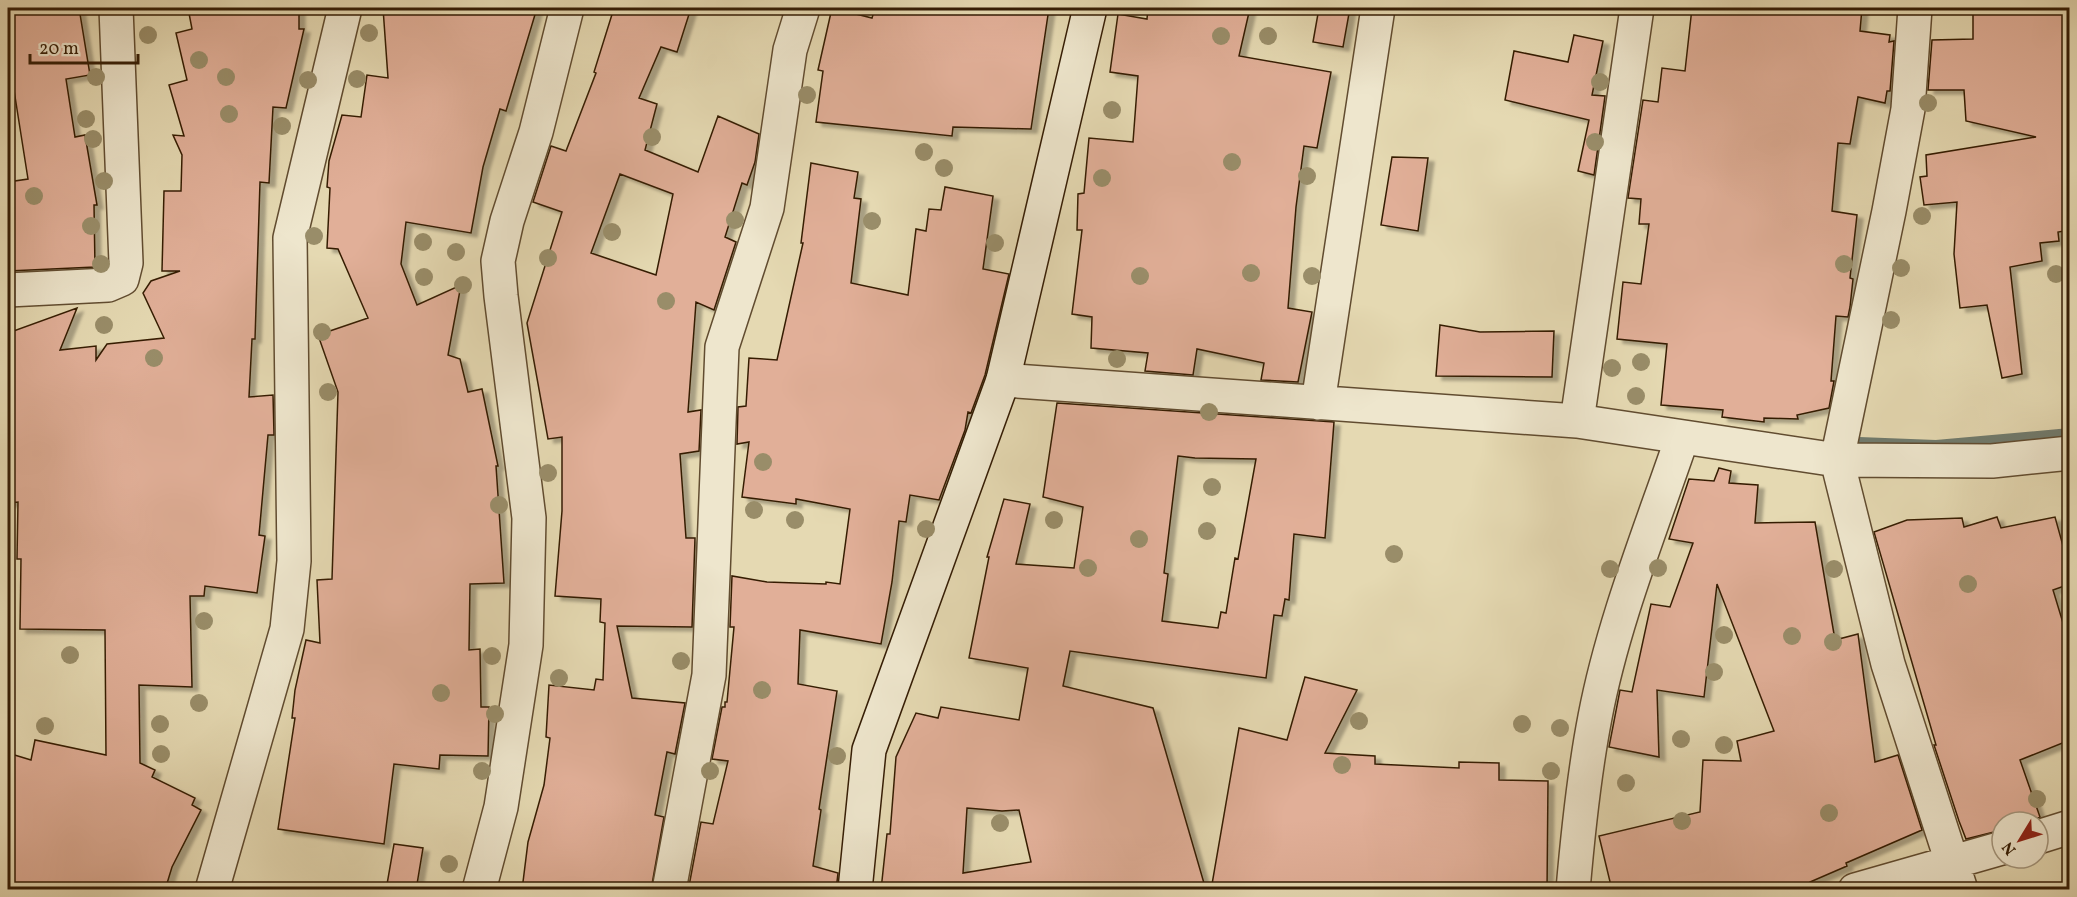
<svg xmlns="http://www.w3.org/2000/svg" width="2077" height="897" font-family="Vollkorn,serif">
	<defs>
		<filter id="shadow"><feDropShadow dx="6" dy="4" stdDeviation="1.5" flood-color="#0004"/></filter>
	</defs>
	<rect width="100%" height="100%" fill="#e5d9b2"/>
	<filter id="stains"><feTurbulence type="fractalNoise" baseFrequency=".00333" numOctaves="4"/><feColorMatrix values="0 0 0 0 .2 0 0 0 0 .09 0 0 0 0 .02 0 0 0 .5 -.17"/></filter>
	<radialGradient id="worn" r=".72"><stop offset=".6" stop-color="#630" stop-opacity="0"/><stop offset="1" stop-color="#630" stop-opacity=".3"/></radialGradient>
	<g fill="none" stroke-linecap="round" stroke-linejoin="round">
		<path stroke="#707b6e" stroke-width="10" d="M1859 442 1936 445 2070 433"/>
	</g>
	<path fill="#e1af98" stroke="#351d05" stroke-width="1.5" fill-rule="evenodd" filter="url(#shadow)" d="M8 8H79L90 75 66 79 75 137 85 135 97 205H94L95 267 8 271V182L28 179 8 52Z
		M188 8H299V29H304L286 108 273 107 269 183 260 182 255 339H252L249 397 273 395 274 435H268L259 535 265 536 257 593 205 586 204 596H190L192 687 139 685 140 763 155 770 152 777 195 798 192 805 201 810 172 867 165 890H8V753L31 760 35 740 106 755 105 630 20 629 21 559H17L18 502 8 503V333L77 308 60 350 96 346V360L107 344 164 338 143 293 151 281 180 271H162L164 191H181L182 155 173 135 184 136 169 85 187 80 176 33 192 29Z
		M383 8H537L506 111 500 109 483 167 471 233 406 222 401 264 417 305 461 285 448 355 460 359 468 392 482 389 498 466H496L504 583 470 584 469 650 480 649 481 707H489L488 756 440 755 439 769 394 764 384 844 278 829 295 718H292L295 690 306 640 320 643 317 580 332 579 338 392 318 335 368 318 338 249 327 248 330 188 327 187 329 161 342 115 361 117 367 75 388 78Z
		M614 8H691L677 52 661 47 639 98 657 104 645 150 698 172 718 116 759 134 755 162 747 185 742 183 725 237 736 242 714 310 696 302 688 412 701 410 699 451 680 454 686 538H695L692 627 617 626 632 698 685 703 675 754 667 752 655 815 664 817 651 890H522L528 842 544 785 550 738 546 737 549 685 594 690 596 679 603 680 605 623 600 622 601 599 555 596 562 511V437L548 439 527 323 562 212 533 202 551 146 566 151 596 73 594 72ZM620 174 673 194 656 275 591 253Z
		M832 8 872 18 875 8H1049L1031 129 953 127 952 136 816 122 823 71 818 70Z
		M1148 8H1250L1239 56 1331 72 1317 148 1304 146 1296 207 1288 308 1312 312 1298 382 1261 380 1264 363 1197 349 1193 375 1145 371 1148 353 1091 348 1092 317 1072 314 1082 230H1077L1078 194 1084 193 1089 138 1133 142 1138 76 1110 72 1118 14 1147 19Z
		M1319 8H1350L1343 47 1313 42Z
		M1692 8H1862L1860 31 1890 35 1889 42 1894 41 1890 91H1887L1885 103 1858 97 1850 144 1838 143 1832 211 1857 215 1850 278 1853 279 1850 307 1848 317 1836 316 1831 381H1834L1829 408 1797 415 1798 419 1764 418V422L1722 417 1723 410 1661 405 1667 344 1617 339 1623 282 1641 284 1649 224H1639L1641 199 1628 198 1643 100 1658 102 1662 68 1685 71Z
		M1973 8H2070V230L2058 232 2059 241 2040 243 2042 261 2010 267 2022 374 2002 378 1987 305 1960 308 1954 254 1957 202 1924 205 1920 177 1927 176 1926 155 2036 137 1966 121 1964 90H1928L1932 40 1973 39Z
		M1574 35 1603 41 1592 95 1605 96 1594 175 1578 171 1589 120 1505 100 1514 51 1568 62Z
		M1392 157 1428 158 1418 231 1381 225Z
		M811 163 858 172 854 198 861 199 851 283 908 295 916 229 926 231 929 209 941 210 945 187 993 196 983 269 1009 274 985 375 971 413 968 412 965 430 939 500 910 495 906 522 899 521 892 582 881 644 800 630 798 684 837 691 819 809 821 810 813 866 838 873 836 890H702L689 886 701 822 713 824 728 761 712 759 722 707H725V702H727L734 627H730L732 576 767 582 826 584V582L840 584 850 509 796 499V504L742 497 749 442 737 444 738 407 746 406 749 358 777 360 803 243H801Z
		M1440 325 1480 332 1554 331 1552 377 1436 376Z
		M1057 403 1334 422 1325 538 1294 534 1289 600 1285 599 1282 616 1274 615 1266 678 1070 651 1063 686 1153 708 1206 890H881L887 834H890L896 757 916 713 938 718 941 707 1019 720 1028 668 969 658 989 557H987L1004 499 1030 504 1016 564 1074 568 1083 507 1043 497ZM1178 456 1195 458 1256 459 1238 559 1235 558 1226 613 1221 612 1218 628 1162 621 1168 574 1164 573ZM967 808 1002 811 1019 810 1031 862 963 873Z
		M1719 468 1731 471 1729 483 1758 485 1755 523 1815 522 1835 640 1858 634 1875 762 1898 755 1922 830 1846 863 1847 866 1810 882 1811 890H1612L1599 836 1700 812 1703 760 1741 761 1737 741 1774 731 1717 584 1704 697 1657 690 1659 757 1609 747 1620 690 1632 692 1651 604 1670 607 1693 543 1669 539 1689 479 1714 481Z
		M1997 517 2001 528 2055 517 2070 571V584L2053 590 2070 646V740L2020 760 2040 817 2028 822H2002V830L1966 839 1959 821 1934 745H1936L1874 532 1907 520 1962 518 1964 527Z
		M1305 677 1357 690 1325 753 1375 756V764L1459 768V762L1499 763V780L1548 781 1547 890H1452V886L1394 883 1392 890H1211L1239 728 1287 740Z
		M394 844 423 848 416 890H386Z"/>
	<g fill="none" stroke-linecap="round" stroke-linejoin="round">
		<g stroke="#614c30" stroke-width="36">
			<path id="street" d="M1915 8 1908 109 1889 211 1837 460 1888 664 1961 890
				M8 290 108 285 122 279 126 263 116 8
				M1003 380 1577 421 1837 460 1992 461 2070 453
				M1318 403 1378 8
				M1577 421 1637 8
				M2038 837 2070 827
				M212 890 287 629 294 561 290 238 345 8
				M479 890 501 807 526 645 529 518 501 296 498 261 507 221 536 132 567 8
				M669 890 709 675 722 347 767 208 790 50 803 8
				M1573 890C1578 832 1584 774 1595 717 1613 622 1651 529 1682 438
				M1855 890 2002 848"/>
		</g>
		<g stroke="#351d05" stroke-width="36">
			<path id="secondary" d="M855 890 869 750 1003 380 1090 8"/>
		</g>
		<use href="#street" stroke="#eee6cd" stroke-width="33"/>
		<use href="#secondary" stroke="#eee6cd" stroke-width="33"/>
	</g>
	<g fill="#998d69">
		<circle cx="369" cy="33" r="9"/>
		<circle cx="148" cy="35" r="9"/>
		<circle cx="1221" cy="36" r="9"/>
		<circle cx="1268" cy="36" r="9"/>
		<circle cx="199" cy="60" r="9"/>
		<circle cx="96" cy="77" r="9"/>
		<circle cx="226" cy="77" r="9"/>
		<circle cx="357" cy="79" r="9"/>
		<circle cx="308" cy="80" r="9"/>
		<circle cx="1600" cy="82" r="9"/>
		<circle cx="807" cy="95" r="9"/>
		<circle cx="1928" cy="103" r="9"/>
		<circle cx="1112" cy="110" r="9"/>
		<circle cx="229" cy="114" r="9"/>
		<circle cx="86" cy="119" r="9"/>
		<circle cx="282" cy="126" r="9"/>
		<circle cx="652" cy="137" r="9"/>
		<circle cx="93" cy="139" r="9"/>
		<circle cx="1595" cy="142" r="9"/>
		<circle cx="924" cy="152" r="9"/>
		<circle cx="1232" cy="162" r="9"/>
		<circle cx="944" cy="168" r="9"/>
		<circle cx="1307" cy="176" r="9"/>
		<circle cx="1102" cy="178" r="9"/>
		<circle cx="104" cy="181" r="9"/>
		<circle cx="34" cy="196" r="9"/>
		<circle cx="1922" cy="216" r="9"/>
		<circle cx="735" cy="220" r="9"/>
		<circle cx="872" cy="221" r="9"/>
		<circle cx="91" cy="226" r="9"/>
		<circle cx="612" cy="232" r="9"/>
		<circle cx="314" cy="236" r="9"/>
		<circle cx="423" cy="242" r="9"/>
		<circle cx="995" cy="243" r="9"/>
		<circle cx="456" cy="252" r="9"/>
		<circle cx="548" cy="258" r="9"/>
		<circle cx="101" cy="264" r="9"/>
		<circle cx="1844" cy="264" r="9"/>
		<circle cx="1901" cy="268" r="9"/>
		<circle cx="1251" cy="273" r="9"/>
		<circle cx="2056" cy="274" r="9"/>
		<circle cx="1140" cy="276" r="9"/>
		<circle cx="1312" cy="276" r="9"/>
		<circle cx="424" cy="277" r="9"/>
		<circle cx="463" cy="285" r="9"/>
		<circle cx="666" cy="301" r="9"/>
		<circle cx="1891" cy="320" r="9"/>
		<circle cx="104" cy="325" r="9"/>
		<circle cx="322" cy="332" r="9"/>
		<circle cx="154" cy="358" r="9"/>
		<circle cx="1117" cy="359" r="9"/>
		<circle cx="1641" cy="362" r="9"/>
		<circle cx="1612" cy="368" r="9"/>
		<circle cx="328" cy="392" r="9"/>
		<circle cx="1636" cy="396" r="9"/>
		<circle cx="1209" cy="412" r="9"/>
		<circle cx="763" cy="462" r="9"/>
		<circle cx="548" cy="473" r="9"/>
		<circle cx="1212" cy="487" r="9"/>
		<circle cx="499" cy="505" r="9"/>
		<circle cx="754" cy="510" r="9"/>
		<circle cx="795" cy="520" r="9"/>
		<circle cx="1054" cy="520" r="9"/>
		<circle cx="926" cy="529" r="9"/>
		<circle cx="1207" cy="531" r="9"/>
		<circle cx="1139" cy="539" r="9"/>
		<circle cx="1394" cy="554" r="9"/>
		<circle cx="1088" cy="568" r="9"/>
		<circle cx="1658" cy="568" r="9"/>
		<circle cx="1610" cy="569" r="9"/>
		<circle cx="1834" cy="569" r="9"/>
		<circle cx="1968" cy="584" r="9"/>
		<circle cx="204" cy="621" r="9"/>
		<circle cx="1724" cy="635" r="9"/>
		<circle cx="1792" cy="636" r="9"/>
		<circle cx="1833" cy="642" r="9"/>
		<circle cx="70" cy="655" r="9"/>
		<circle cx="492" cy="656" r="9"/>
		<circle cx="681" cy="661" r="9"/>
		<circle cx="1714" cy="672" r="9"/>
		<circle cx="559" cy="678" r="9"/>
		<circle cx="762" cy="690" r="9"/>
		<circle cx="441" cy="693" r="9"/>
		<circle cx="199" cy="703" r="9"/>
		<circle cx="495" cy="714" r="9"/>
		<circle cx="1359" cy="721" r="9"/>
		<circle cx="160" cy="724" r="9"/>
		<circle cx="1522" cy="724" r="9"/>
		<circle cx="45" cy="726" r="9"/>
		<circle cx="1560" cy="728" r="9"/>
		<circle cx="1681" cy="739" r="9"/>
		<circle cx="1724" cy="745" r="9"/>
		<circle cx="161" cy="754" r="9"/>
		<circle cx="837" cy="756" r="9"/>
		<circle cx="1342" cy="765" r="9"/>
		<circle cx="482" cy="771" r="9"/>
		<circle cx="710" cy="771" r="9"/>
		<circle cx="1551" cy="771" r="9"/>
		<circle cx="1626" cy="783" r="9"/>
		<circle cx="2037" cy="799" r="9"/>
		<circle cx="1829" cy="813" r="9"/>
		<circle cx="1682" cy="821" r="9"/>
		<circle cx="1000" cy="823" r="9"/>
		<circle cx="449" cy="864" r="9"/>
	</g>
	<rect width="2077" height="897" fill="none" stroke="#e5d9b2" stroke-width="30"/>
	<rect x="9" y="9" width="2059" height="879" fill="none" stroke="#351d05" stroke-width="3"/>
	<rect x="15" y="15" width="2047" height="867" fill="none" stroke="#351d05" stroke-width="1.5"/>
	<g transform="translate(2020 840) rotate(232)"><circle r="28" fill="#eee6cd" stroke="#a4967d" stroke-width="1.5"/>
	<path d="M0-4.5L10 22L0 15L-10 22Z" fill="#8f2418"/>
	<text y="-9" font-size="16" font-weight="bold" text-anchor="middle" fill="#351d05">N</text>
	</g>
	<path d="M30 54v9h108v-9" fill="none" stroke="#351d05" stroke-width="3"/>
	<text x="39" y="54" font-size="18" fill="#351d05" stroke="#eee6cd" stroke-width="4.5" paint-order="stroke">20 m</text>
	<rect width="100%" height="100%" filter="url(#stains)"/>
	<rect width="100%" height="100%" fill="url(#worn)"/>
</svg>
